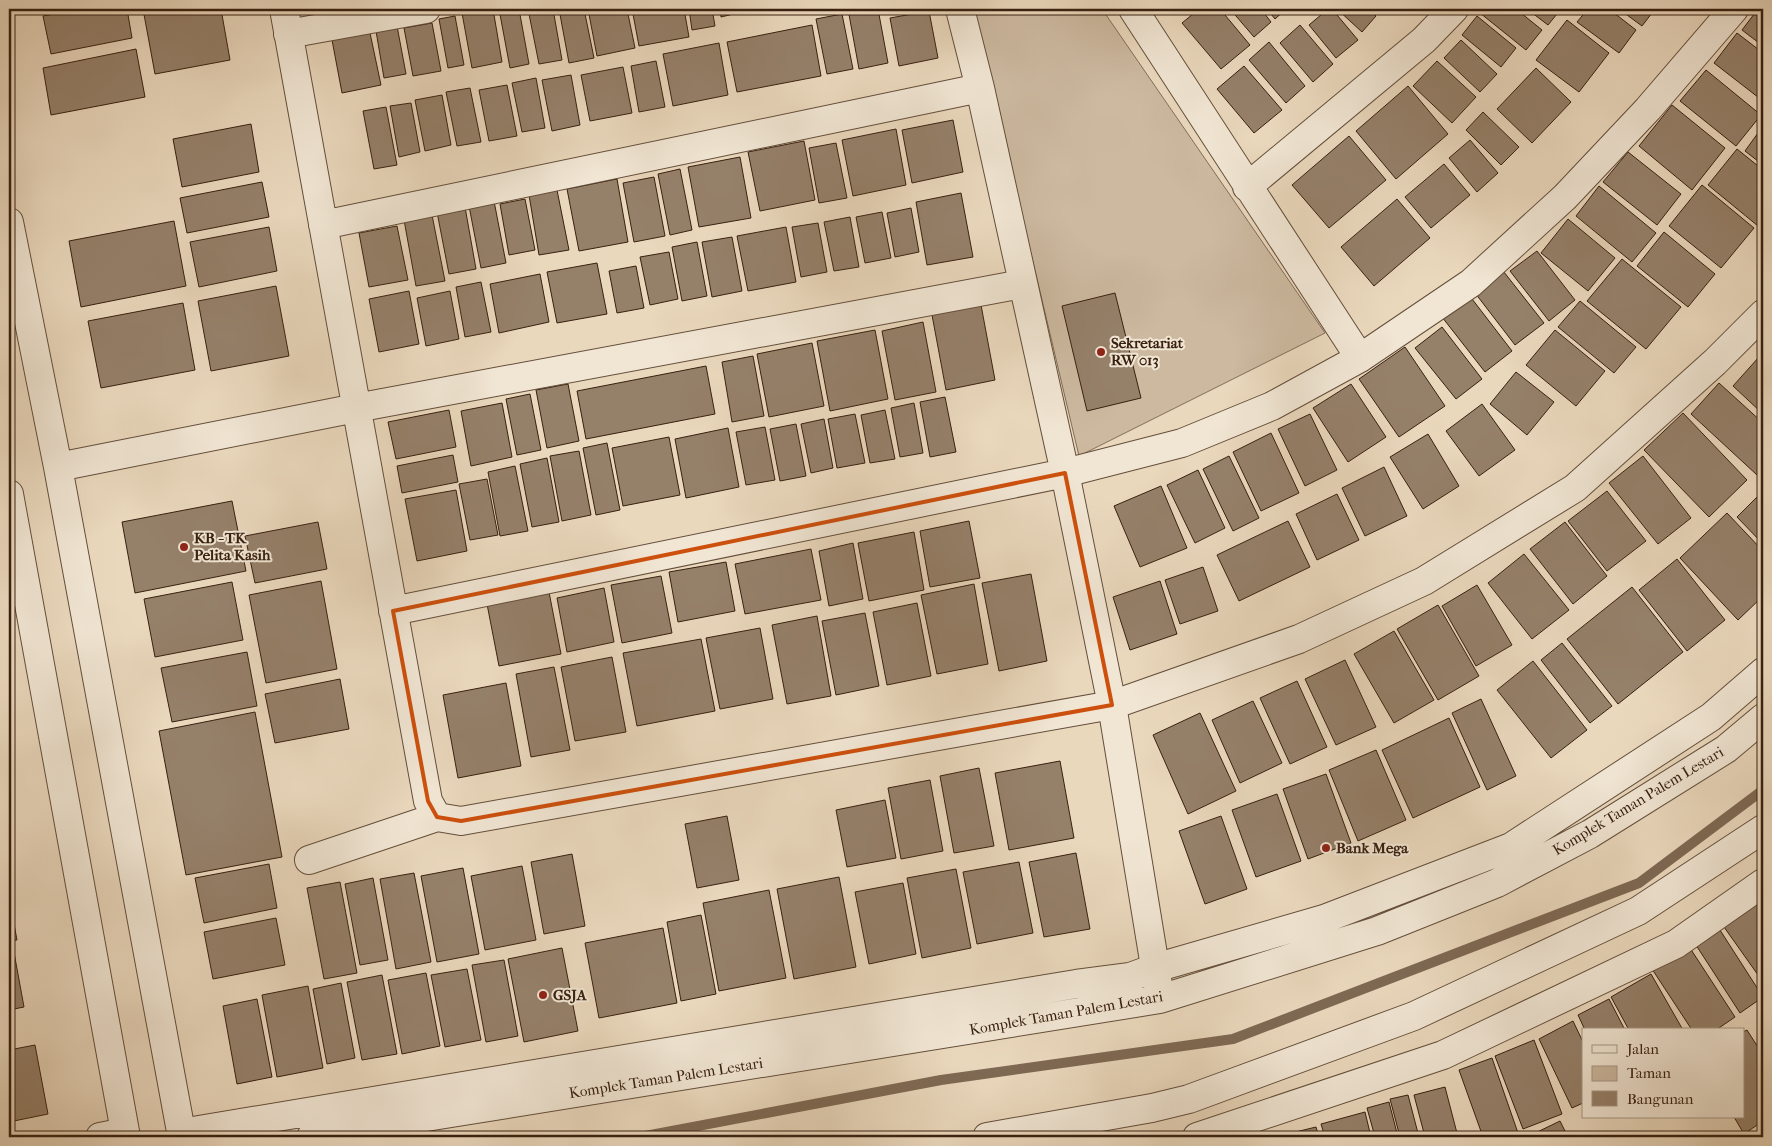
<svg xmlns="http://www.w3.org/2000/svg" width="1772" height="1146" font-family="'IM FELL French Canon',serif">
	<rect width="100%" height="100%" fill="#ead8bd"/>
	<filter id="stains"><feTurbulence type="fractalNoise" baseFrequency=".004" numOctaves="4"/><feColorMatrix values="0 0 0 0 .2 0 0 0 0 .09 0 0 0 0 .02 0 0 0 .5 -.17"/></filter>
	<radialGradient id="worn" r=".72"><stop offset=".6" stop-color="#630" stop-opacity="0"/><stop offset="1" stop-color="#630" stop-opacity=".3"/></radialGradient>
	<path fill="#ccb9a0" stroke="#826c58" d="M973 9H1102L1325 333 1079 456Z"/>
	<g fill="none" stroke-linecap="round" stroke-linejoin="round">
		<path stroke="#7e6954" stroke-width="10" d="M640 1137 941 1080 1233 1039 1639 883 1763 790"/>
	</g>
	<path fill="#95806a" stroke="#382010" d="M82 9H127L132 38 51 54 43 16Z
		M143 9H221L230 60 155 74Z
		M485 9H493L502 62 472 68 462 13Z
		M499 9H519L529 64 510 68Z
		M528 9H553L562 60 539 64Z
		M559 9H584L594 58 569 63Z
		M588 9H627L635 48 597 56Z
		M632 9H684L689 37 639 46Z
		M689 9H712L715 26 692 30Z
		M720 9H741L742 12 721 17Z
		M848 9H878L888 63 859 69Z
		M1199 9H1220L1250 45 1221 69 1182 23Z
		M1230 9H1261L1271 22 1254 37Z
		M1267 9H1286L1275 19Z
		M1328 9H1332L1358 40 1336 58 1309 25Z
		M1337 9H1368L1376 16 1362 32Z
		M1483 9H1516L1542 30 1526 50 1480 13Z
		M1527 9H1561L1548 25Z
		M1588 9H1609L1636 30 1619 53 1577 22Z
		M1619 9H1655L1642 26Z
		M1758 9H1763V46L1742 30Z
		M929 11 938 58 899 66 890 18Z
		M842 14 853 69 827 74 816 19Z
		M455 16 464 65 448 68 439 19Z
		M1477 16 1516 48 1501 67 1462 35Z
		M1567 20 1609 53 1579 92 1536 60Z
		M432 23 441 71 413 76 404 28Z
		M812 25 821 76 737 92 727 42Z
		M1300 25 1333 64 1313 82 1280 43Z
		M397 26 406 74 384 78 376 31Z
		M370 33 381 85 342 93 332 40Z
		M1737 33 1763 53V101L1714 63Z
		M1461 40 1497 74 1480 92 1444 58Z
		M1269 42 1305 86 1286 103 1249 60Z
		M719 43 728 95 673 106 663 54Z
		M136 49 145 97 51 115 43 68Z
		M656 61 665 107 639 112 631 66Z
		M1437 61 1476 97 1452 123 1413 86Z
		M1244 66 1282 110 1254 133 1217 89Z
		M623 67 632 113 590 121 581 75Z
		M1536 68 1571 102 1532 143 1497 109Z
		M1706 70 1761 115 1736 146 1680 101Z
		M571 75 580 125 552 131 542 80Z
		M536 78 545 128 522 132 512 83Z
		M507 85 517 136 489 141 479 90Z
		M1408 86 1448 134 1396 179 1356 131Z
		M470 88 481 142 457 146 446 92Z
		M442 95 451 145 425 151 415 100Z
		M411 103 420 152 399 157 390 106Z
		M1672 105 1725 148 1692 190 1639 146Z
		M386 107 397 165 374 169 363 111Z
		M1483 112 1519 147 1501 165 1466 130Z
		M953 120 963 172 912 183 902 130Z
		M251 124 259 172 182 187 173 139Z
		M1763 126V165L1745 151Z
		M896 129 906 185 853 196 842 140Z
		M1349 136 1386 180 1329 228 1292 185Z
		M1470 140 1498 173 1477 192 1449 158Z
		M804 141 815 200 760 211 748 152Z
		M836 143 847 198 819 203 809 148Z
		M1737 149 1763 170V220L1758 226 1708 185Z
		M1628 152 1681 194 1657 225 1603 182Z
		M740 157 751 218 699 227 688 167Z
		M1444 164 1470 195 1431 228 1405 197Z
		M680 169 692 230 670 235 658 174Z
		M654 177 665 236 634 242 623 183Z
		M617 179 628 242 579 251 567 189Z
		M262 182 269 217 187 233 180 198Z
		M1702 185 1754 228 1721 268 1669 226Z
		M1599 186 1656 233 1632 262 1576 216Z
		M557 190 569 250 539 255 529 195Z
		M961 193 973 257 927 265 916 202Z
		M525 199 535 250 509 255 500 204Z
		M1397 199 1430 238 1374 286 1341 247Z
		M494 201 506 263 481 268 469 206Z
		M465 207 476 269 449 274 437 212Z
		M911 208 919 252 895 257 887 213Z
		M882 212 891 258 865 263 856 217Z
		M432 215 445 281 416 286 404 220Z
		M850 217 859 267 834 271 824 222Z
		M1568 219 1615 258 1588 291 1541 253Z
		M174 221 186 286 81 307 69 241Z
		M818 223 827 272 801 277 792 227Z
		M397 226 408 280 369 287 359 233Z
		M269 227 277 271 199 287 190 242Z
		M786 227 796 282 748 291 737 236Z
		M1664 232 1715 274 1688 307 1637 266Z
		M732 237 742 291 712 297 702 242Z
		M697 242 707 296 682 301 672 247Z
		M1537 251 1575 300 1549 321 1510 271Z
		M669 252 678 299 650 305 640 257Z
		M1622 259 1681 307 1646 349 1587 301Z
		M597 263 607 314 557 323 547 272Z
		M636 266 644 308 617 313 609 271Z
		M1500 267 1544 323 1515 345 1472 289Z
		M540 274 549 322 499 333 490 284Z
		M481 282 491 332 465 337 456 287Z
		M276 286 289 356 211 371 198 301Z
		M409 291 419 344 379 352 369 299Z
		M450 291 459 339 426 346 417 298Z
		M1115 293 1141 398 1087 411 1062 306Z
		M1469 295 1512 351 1485 372 1442 317Z
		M1580 301 1636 347 1614 373 1558 327Z
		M183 303 195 370 101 388 88 321Z
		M981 305 995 380 946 390 932 315Z
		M923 322 936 392 895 400 882 331Z
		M1442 327 1482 379 1456 399 1415 348Z
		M875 330 888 399 830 411 817 341Z
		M1555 330 1605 371 1576 406 1526 365Z
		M812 343 824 406 769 417 757 354Z
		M1405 347 1445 406 1399 437 1359 379Z
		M753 356 764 416 732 422 722 362Z
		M1759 357 1763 361V414L1733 386Z
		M706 366 715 414 586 439 577 391Z
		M1516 372 1554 402 1527 435 1490 404Z
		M1719 383 1763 423V468L1757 475 1691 414Z
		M568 384 579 441 547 448 536 390Z
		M1351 384 1386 437 1348 462 1313 408Z
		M530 394 541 450 517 455 506 399Z
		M945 397 956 452 930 457 920 402Z
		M502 403 512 457 471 466 461 411Z
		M914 403 923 453 900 457 891 408Z
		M1482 404 1515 450 1479 476 1446 431Z
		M449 410 456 447 396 459 388 422Z
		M885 410 895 459 870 463 861 415Z
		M1683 413 1747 480 1709 517 1644 450Z
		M855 414 865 463 837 468 828 419Z
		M1310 414 1337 470 1305 486 1278 429Z
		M824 419 833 468 811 473 801 424Z
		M796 424 806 476 780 481 770 429Z
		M765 427 775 480 746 485 736 432Z
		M728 428 739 487 686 498 675 439Z
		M1271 433 1299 493 1261 511 1233 452Z
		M1428 434 1459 486 1423 509 1390 457Z
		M669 437 680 495 623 506 612 448Z
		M607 443 620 510 596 515 583 448Z
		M579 451 591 515 562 521 550 456Z
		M453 455 458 482 402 493 397 466Z
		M1229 456 1259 518 1233 531 1203 469Z
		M1643 456 1691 518 1658 544 1609 483Z
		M547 458 559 522 532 527 520 464Z
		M515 466 528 531 500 536 488 472Z
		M1384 467 1407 516 1365 536 1342 488Z
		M1198 470 1225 528 1195 543 1167 485Z
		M487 479 498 535 470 540 459 484Z
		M1161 486 1187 548 1140 567 1114 506Z
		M456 490 467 551 417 561 405 499Z
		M1607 491 1646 541 1607 571 1568 521Z
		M1763 491V544L1737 517Z
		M1337 494 1359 540 1317 560 1296 514Z
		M232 501 246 571 135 593 122 522Z
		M1727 513 1763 551V596L1738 620 1680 558Z
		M969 521 980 578 930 587 920 531Z
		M1288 521 1310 567 1239 601 1217 555Z
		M318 522 327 569 255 583 245 536Z
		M1565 522 1607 576 1573 604 1530 549Z
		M914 532 924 590 869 601 858 543Z
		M853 543 863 599 829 606 819 551Z
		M811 549 821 600 745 614 735 564Z
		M1524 554 1569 610 1532 639 1488 583Z
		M1677 559 1725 620 1687 651 1639 590Z
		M726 562 735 611 678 622 669 572Z
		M1203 567 1218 611 1180 624 1165 580Z
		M1031 574 1047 661 999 671 982 583Z
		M661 576 672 633 622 643 611 585Z
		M321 581 337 669 266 683 249 595Z
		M1160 581 1177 634 1130 650 1113 597Z
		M232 582 243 640 155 657 144 599Z
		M974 584 988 664 937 674 921 595Z
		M1477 585 1512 645 1476 666 1442 606Z
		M1632 587 1683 652 1618 704 1567 639Z
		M604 588 614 642 567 652 557 598Z
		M549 592 561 654 499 666 487 604Z
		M917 603 931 676 887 685 873 612Z
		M1438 605 1479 676 1438 700 1397 629Z
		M865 613 879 686 836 695 822 621Z
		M817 616 831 696 787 704 772 625Z
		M760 628 773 699 720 709 706 638Z
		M1394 631 1434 700 1394 723 1354 654Z
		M701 639 715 711 637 726 623 653Z
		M1562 643 1612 706 1590 723 1541 660Z
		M247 652 257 706 172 722 161 668Z
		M612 657 626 732 575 741 561 667Z
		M1345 660 1376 727 1336 745 1305 679Z
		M1533 661 1587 730 1551 758 1497 690Z
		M554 667 570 750 531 757 516 674Z
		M340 679 349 729 275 743 265 694Z
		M1297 681 1327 747 1290 764 1260 698Z
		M506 683 521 766 458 778 443 695Z
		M1481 699 1516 776 1487 790 1452 713Z
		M1253 701 1282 763 1240 783 1212 720Z
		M255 712 282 857 186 875 159 731Z
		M1200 713 1236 791 1188 814 1153 735Z
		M1449 718 1480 787 1413 818 1382 750Z
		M1376 750 1406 820 1358 841 1329 770Z
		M1060 761 1074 838 1009 850 995 773Z
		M979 768 994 846 954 853 940 776Z
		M1326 774 1351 843 1308 859 1283 789Z
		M930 780 943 851 901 859 888 788Z
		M1277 794 1301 861 1256 877 1232 810Z
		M885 800 896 858 847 867 836 810Z
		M727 816 739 880 697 888 685 824Z
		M1221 816 1247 889 1205 904 1179 831Z
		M1076 853 1090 929 1044 937 1029 862Z
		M572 854 585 926 544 934 531 862Z
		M1019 862 1033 933 977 944 963 872Z
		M269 864 277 908 204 923 195 878Z
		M522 866 536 940 485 950 471 876Z
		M463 868 479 954 437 962 421 876Z
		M956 869 971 948 922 958 907 878Z
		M414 873 431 962 396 969 380 879Z
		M839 877 856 967 794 979 777 889Z
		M373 878 388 960 360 965 345 884Z
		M340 882 357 973 324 979 307 888Z
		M903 883 916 954 869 964 855 892Z
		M769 890 786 978 719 991 703 903Z
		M9 897 17 940 9 941Z
		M1758 903 1763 911V982L1724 927Z
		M701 915 716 994 681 1001 667 922Z
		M276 918 285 965 213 979 204 932Z
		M1718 927 1763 997 1740 1013 1694 942Z
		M663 928 677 1003 599 1018 585 943Z
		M1688 945 1735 1017 1716 1030H1692L1652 969Z
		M13 947 24 1007 9 1010V948Z
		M562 948 578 1031 524 1042 508 959Z
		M504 960 518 1036 486 1042 472 965Z
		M467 969 481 1040 445 1047 431 975Z
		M426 973 440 1046 402 1054 388 980Z
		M1651 974 1683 1030H1629L1611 997Z
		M382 975 397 1054 362 1060 347 982Z
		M341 983 355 1058 327 1064 313 989Z
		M308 986 323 1068 277 1077 262 995Z
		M257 999 272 1077 237 1084 223 1006Z
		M1609 999 1625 1030H1585L1578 1015Z
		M1573 1021 1583 1042V1103L1572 1108 1539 1039Z
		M1747 1030 1763 1055V1121L1744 1134 1734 1117H1743V1032Z
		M1534 1040 1562 1114 1523 1129 1495 1056Z
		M35 1045 48 1114 9 1122V1050Z
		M1492 1058 1518 1133 1506 1137H1483L1459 1070Z
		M1445 1087 1458 1137H1425L1414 1095Z
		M1408 1095 1419 1137H1400L1390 1099Z
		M1389 1102 1398 1137H1375L1367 1108Z
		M1365 1112 1371 1137H1325L1321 1124Z
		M1560 1121 1568 1137H1527Z
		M1316 1127 1319 1137H1275Z"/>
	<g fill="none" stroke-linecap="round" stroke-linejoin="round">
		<g stroke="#644e3b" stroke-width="30">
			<path id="minor" d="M284 9 428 801 437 817
				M960 9 980 88 1065 473 1112 705 1158 985
				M1133 9 1360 358
				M288 34 426 9
				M1247 187 1424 40 1454 9
				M9 222 58 467 182 1137
				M323 225 980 88
				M58 467 356 408 1022 284
				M9 494 126 1137
				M393 611 1065 473 1182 443 1272 406 1360 358 1471 283 1565 197 1648 109 1734 9
				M309 860 437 817 461 821 1112 705 1299 639 1424 581 1575 488 1715 362 1763 314
				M181 1133 1076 984 1130 977 1155 968 1324 919 1511 847 1711 717 1763 672
				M100 1137 125 1132
				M311 1137 351 1129 1160 999 1377 931 1497 883 1590 834 1726 749 1763 718
				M987 1137 1152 1108 1189 1099 1414 1016 1638 911 1763 829
				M1197 1137 1443 1055 1676 944 1763 883"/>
		</g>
		<use href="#minor" stroke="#f1e6d4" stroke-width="28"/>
	</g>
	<path fill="none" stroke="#ce500d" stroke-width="4" stroke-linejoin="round" d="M1065 473 1112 705 461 821 437 817 428 801 393 611Z"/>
	<g fill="#8f2418" stroke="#f1e6d4" stroke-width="2">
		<circle cx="1101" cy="352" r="5"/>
		<circle cx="184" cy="547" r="5"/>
		<circle cx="1326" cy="848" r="5"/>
		<circle cx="543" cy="995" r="5"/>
	</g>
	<g text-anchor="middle" stroke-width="4" stroke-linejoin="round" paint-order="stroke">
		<g font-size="15" font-weight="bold" fill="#382010" stroke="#f1e6d4" text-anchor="start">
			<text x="1111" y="348">Sekretariat<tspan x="1111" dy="17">RW 013</tspan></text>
			<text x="194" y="543">KB - TK<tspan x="194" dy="17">Pelita Kasih</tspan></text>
			<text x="1336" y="853">Bank Mega</text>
			<text x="553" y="1000">GSJA</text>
		</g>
		<g font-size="15" fill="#382010" stroke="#f1e6d4">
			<text transform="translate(1638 801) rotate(-31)" y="5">Komplek Taman Palem Lestari</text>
			<text transform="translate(1066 1013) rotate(-10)" y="5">Komplek Taman Palem Lestari</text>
			<text transform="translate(666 1078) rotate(-9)" y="5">Komplek Taman Palem Lestari</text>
		</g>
	</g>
	<rect width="1772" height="1146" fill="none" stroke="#ead8bd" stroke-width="30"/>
	<rect x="10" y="10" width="1752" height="1126" fill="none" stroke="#382010" stroke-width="2.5"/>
	<rect x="15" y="15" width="1742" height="1116" fill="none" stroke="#382010"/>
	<rect x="1582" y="1028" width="162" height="90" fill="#f1e6d4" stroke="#a79786"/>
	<rect x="1592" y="1045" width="25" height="8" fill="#f1e6d4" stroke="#a79786"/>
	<text x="1627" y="1054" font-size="15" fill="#382010">Jalan</text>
	<rect x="1592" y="1066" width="25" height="15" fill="#ccb9a0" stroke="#a79786"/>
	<text x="1627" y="1078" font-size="15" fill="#382010">Taman</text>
	<rect x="1592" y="1091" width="25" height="15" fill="#95806a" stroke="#a79786"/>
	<text x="1627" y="1104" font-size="15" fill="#382010">Bangunan</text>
	<rect width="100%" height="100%" filter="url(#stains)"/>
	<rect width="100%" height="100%" fill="url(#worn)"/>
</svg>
